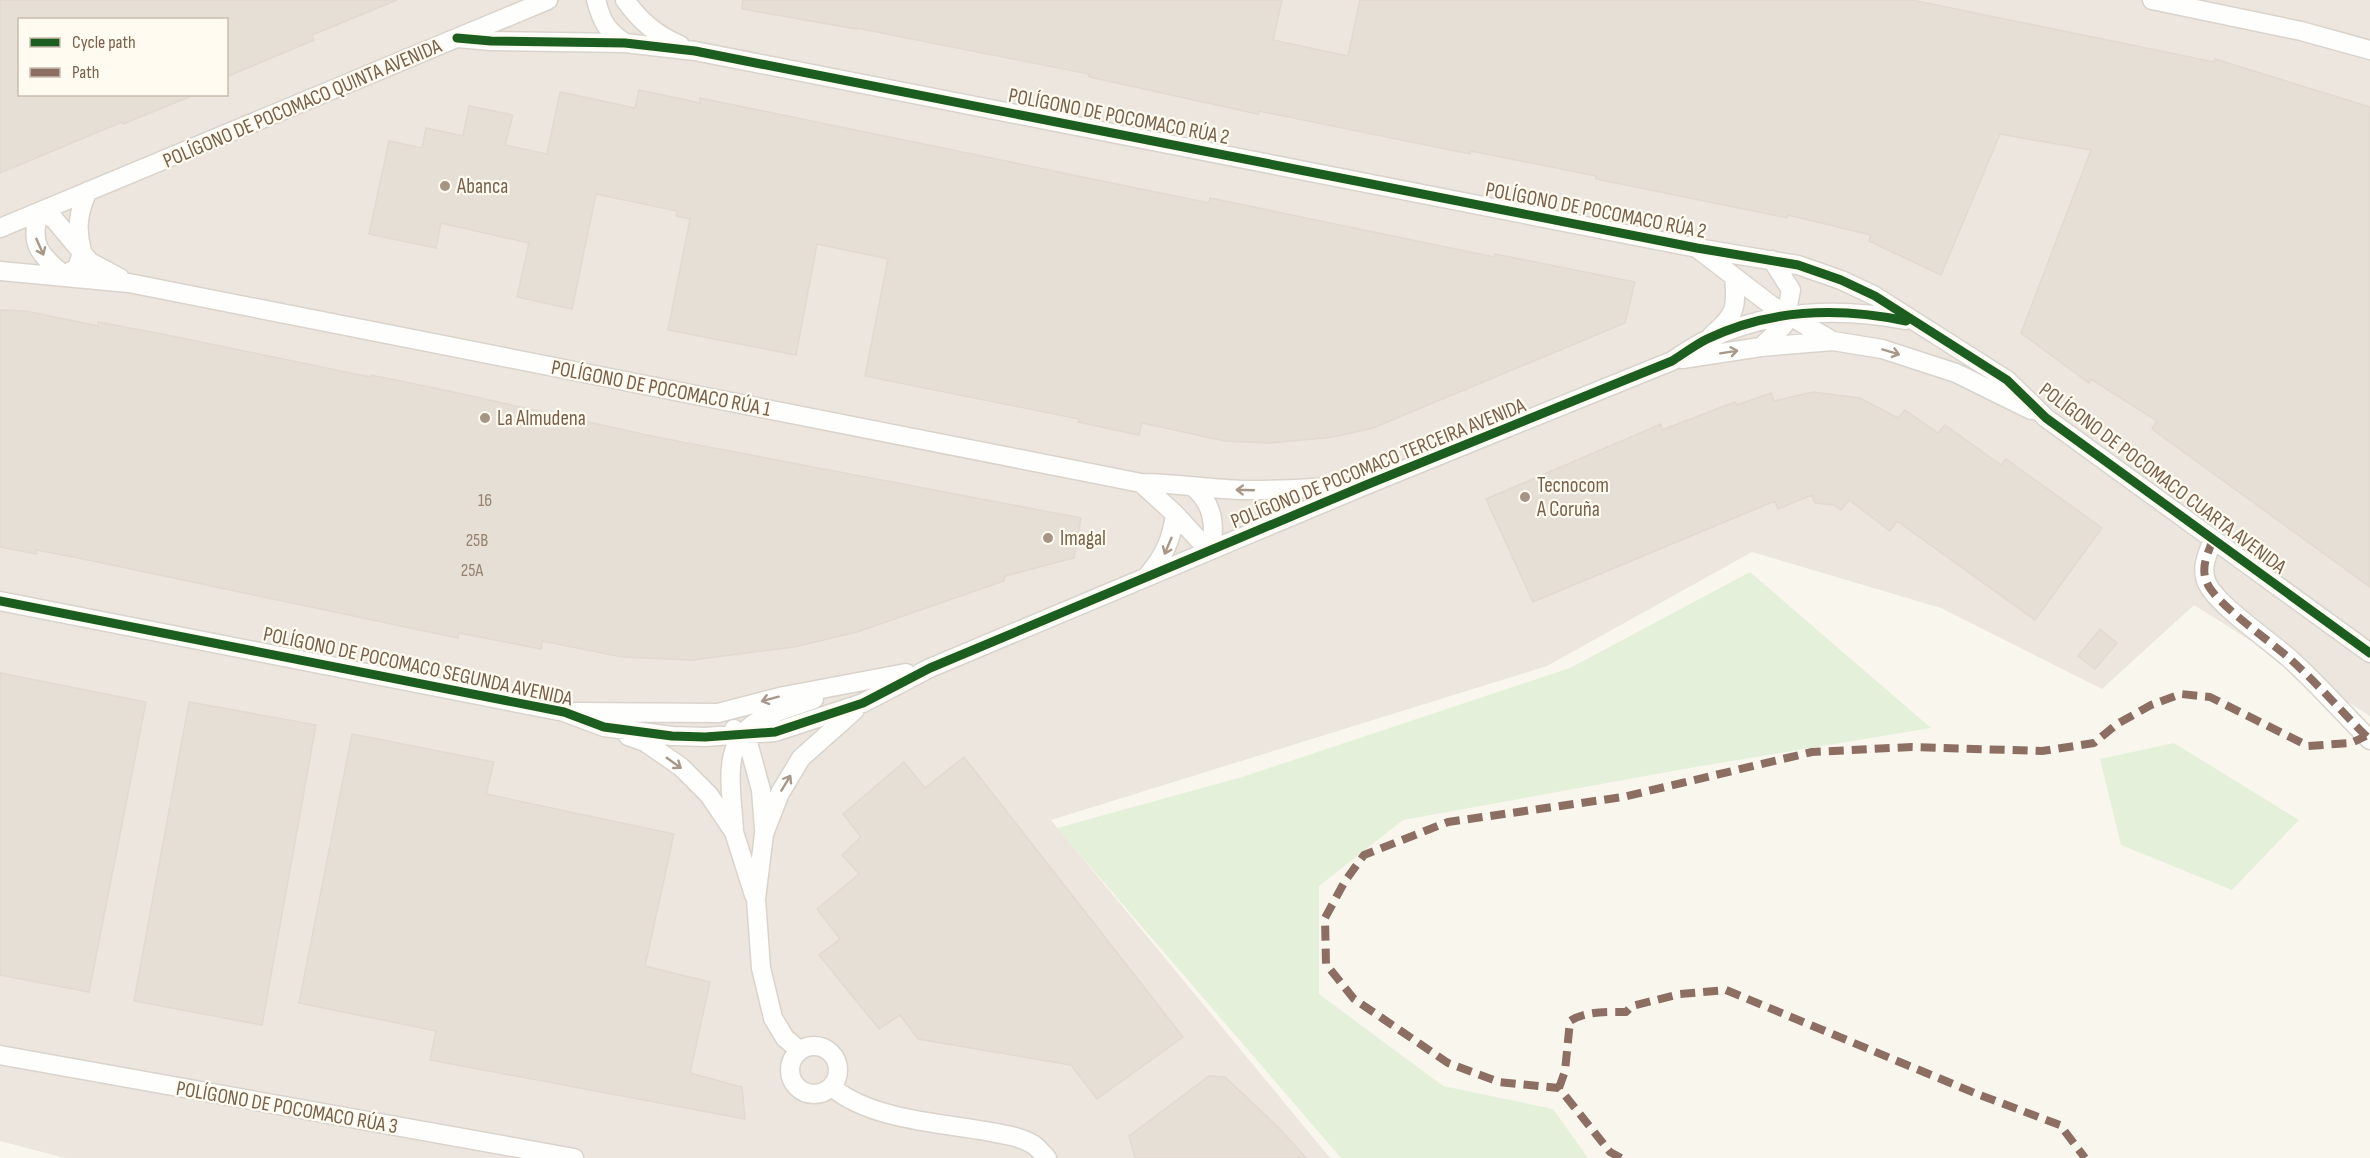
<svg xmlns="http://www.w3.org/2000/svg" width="2370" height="1158" font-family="'Sofia Sans Condensed',sans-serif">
	<rect width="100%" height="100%" fill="#f9f6ee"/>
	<path fill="#ece6df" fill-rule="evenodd" d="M0 0H2370V716L2194 605 2102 689 1941 608 1752 552 1547 666 1051 820 1330 1158H65L0 1141ZM20 20H226V94H20Z"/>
	<path fill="#e4f0d9" d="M1750 572 1931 728 1695 767 1403 820 1319 886V994L1443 1086 1553 1109 1588 1158H1341L1057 828 1242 777 1570 668Z
		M2174 743 2299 820 2232 890 2121 845 2100 759Z"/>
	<path fill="#e6dfd5" stroke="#e2dad0" stroke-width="1.5" d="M0 0H397L312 35 314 40 226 77V20H20V94L194 95 123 124 122 122 0 173Z
		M743 0H1282L1273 40 1348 56 1360 0H1912L2214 62 2215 59 2370 107V587L2152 429 2157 421 2091 379 2089 383 2021 333 2091 150 2000 134 1941 275 1869 241 1871 235 1788 215 1787 218 1596 179V176L1471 151 1470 154 1259 111 1258 114 1089 77V74L857 28V29L742 9Z
		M639 90 700 103V98L1209 203 1210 198 1494 257 1495 254 1635 282 1625 323 1373 428 1333 437 1269 443 1225 441 1142 423 1139 435 1078 422 1079 419 865 376 888 259 817 244 796 355 668 330 690 219 676 216 677 211 596 194 572 309 517 297 529 243 441 223 436 248 369 234 389 141 422 148 426 128 463 136 469 106 513 115 505 145 547 154 560 92 635 108Z
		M0 310 26 311 98 326V322L172 336 370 377 371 375 444 390 656 437 1081 518 1074 558 1005 576 1004 581 857 632 794 647 692 660 622 657 542 641 541 649 459 633 458 638 93 561 37 550 36 554 0 547Z
		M1813 392 1860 398 1898 418 1905 410 1938 433 1945 425 2001 465 2006 459 2102 528 2035 620 1897 521 1890 531 1849 500 1841 510 1834 505 1815 503 1812 495 1778 509 1775 501 1533 602 1486 499 1661 424 1662 430 1735 402 1737 405 1771 393 1774 401Z
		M2100 629 2117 643 2095 669 2078 656Z
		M0 673 146 702 89 992 0 975Z
		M189 702 316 725 262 1025 134 1001Z
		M352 734 494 762 486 794 674 834 645 966 710 982 690 1073 742 1087 745 1119 430 1060 436 1031 299 1003Z
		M964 757 1183 1037 1097 1099 1071 1065 918 1039 900 1015 879 1029 819 955 840 939 817 909 859 874 842 855 861 837 843 814 904 762 925 788Z
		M1209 1076 1225 1077 1279 1128 1306 1158H1135L1129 1136Z"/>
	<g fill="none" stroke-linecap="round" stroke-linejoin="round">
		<g stroke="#d9d3cc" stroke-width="21">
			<path id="minor" d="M596 0C602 22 606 30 625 43
				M625 0C640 21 656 35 680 45
				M2152 0 2301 31 2370 50
				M457 38 491 41 625 43 695 51 1697 248 1798 265 1841 280 1875 296 2007 380 2046 418 2370 653
				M0 228 548 0
				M1698 249 1771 305 1833 341 1882 349 1956 373 2031 410
				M82 251C76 229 78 212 88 191
				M82 253 77 268 64 275C40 256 28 242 40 212L54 219 90 262 120 278
				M0 271 129 283 1141 483C1175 483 1208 489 1243 490 1280 491 1317 487 1354 486
				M1712 335C1736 315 1737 307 1734 277
				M1761 347 1784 325 1791 290 1772 260
				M1682 359 1761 347 1833 341
				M1141 483 1175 514C1172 539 1164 556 1148 575
				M1175 514 1209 551C1217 527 1213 503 1193 487
				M2213 539C2208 554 2200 567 2207 583 2216 604 2270 641 2289 658 2317 683 2343 713 2370 740
				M0 601 564 712 604 727 672 736 705 737 775 732 863 703 930 668 1366 485 1672 361C1683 354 1695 345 1707 340 1769 310 1839 307 1905 320
				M574 712 718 713 784 696 906 673
				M734 729 749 746 761 790 764 829
				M628 736 645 742 681 767 709 795 734 832 754 895
				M734 832C733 793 718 745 758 721 774 711 796 706 814 699
				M790 1070a24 24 0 1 1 48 0a24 24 0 1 1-48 0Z
				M799 1050 785 1038 773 1018 761 968 756 899 764 834 780 793 801 758 855 710
				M0 1055 574 1158
				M832 1087C869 1119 939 1123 986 1131 1001 1134 1020 1136 1034 1145 1039 1149 1043 1154 1047 1158"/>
		</g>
		<use href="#minor" stroke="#fefefc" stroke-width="18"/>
		<path stroke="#8d6e63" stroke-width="8" stroke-dasharray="15 8" stroke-linecap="butt" d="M2213 539C2208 554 2200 567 2207 583 2216 604 2270 641 2289 658 2317 683 2343 713 2370 740
			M1559 1088 1565 1071 1570 1021C1585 1011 1607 1012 1626 1012L1632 1006 1680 994 1726 990 1977 1094 2060 1125 2085 1158
			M1621 1158 1610 1152 1559 1088 1499 1082 1448 1063 1354 999 1326 964 1325 918 1345 881 1364 855 1448 822 1623 797 1812 752 1912 747 2042 751 2094 743 2117 724 2151 705 2181 694 2210 697 2308 746 2351 743 2366 736"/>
		<g stroke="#fffbf1" stroke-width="13">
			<path id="cycleway" d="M457 38 491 41 625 43 695 51 1697 248 1798 265 1841 280 1875 296 2007 380 2046 418 2370 653
				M0 601 564 712 604 727 672 736 705 737 775 732 863 703 930 668 1366 485 1672 361C1683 354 1695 345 1707 339 1770 309 1839 307 1906 321"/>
		</g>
		<use href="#cycleway" stroke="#1b5e20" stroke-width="9"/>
	</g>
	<defs><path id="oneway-shaft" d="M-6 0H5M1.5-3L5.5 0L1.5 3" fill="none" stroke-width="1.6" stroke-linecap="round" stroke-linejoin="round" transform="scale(1.5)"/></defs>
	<g stroke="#a89889">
		<use href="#oneway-shaft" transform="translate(40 247) rotate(66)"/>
		<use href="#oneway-shaft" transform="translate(1729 352) rotate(-9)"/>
		<use href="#oneway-shaft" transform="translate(1891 352) rotate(17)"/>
		<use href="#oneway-shaft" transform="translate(1245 490) rotate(-178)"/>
		<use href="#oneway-shaft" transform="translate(1168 546) rotate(113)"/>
		<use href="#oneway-shaft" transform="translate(770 699) rotate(165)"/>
		<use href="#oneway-shaft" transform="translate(674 763) rotate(36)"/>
		<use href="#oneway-shaft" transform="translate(786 783) rotate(-59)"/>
	</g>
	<g fill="#a69584" stroke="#fffbf1" stroke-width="2">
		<circle cx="445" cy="186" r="6"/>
		<circle cx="485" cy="418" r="6"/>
		<circle cx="1525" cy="497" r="6"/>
		<circle cx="1048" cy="538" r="6"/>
	</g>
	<g text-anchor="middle" stroke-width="4.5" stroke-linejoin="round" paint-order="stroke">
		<g font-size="18" fill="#978270">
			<text x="485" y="506">16</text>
			<text x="477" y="546">25B</text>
			<text x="472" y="576">25A</text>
		</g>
		<g font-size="21" fill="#7a614b" stroke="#fffbf1">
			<text transform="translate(302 103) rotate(-23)" y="7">POLÍGONO DE POCOMACO QUINTA AVENIDA</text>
			<text transform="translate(1119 116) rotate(11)" y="7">POLÍGONO DE POCOMACO RÚA 2</text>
			<text transform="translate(1596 210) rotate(11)" y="7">POLÍGONO DE POCOMACO RÚA 2</text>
			<text transform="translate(661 388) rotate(11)" y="7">POLÍGONO DE POCOMACO RÚA 1</text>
			<text transform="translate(1378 463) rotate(-22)" y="7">POLÍGONO DE POCOMACO TERCEIRA AVENIDA</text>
			<text transform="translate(2163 478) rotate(37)" y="7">POLÍGONO DE POCOMACO CUARTA AVENIDA</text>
			<text transform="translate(418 666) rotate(12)" y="7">POLÍGONO DE POCOMACO SEGUNDA AVENIDA</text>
			<text transform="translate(287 1107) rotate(10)" y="7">POLÍGONO DE POCOMACO RÚA 3</text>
		</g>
		<g font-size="21" fill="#7a614b" stroke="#fffbf1" text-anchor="start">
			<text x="457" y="193">Abanca</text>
			<text x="497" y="425">La Almudena</text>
			<text x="1537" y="492">Tecnocom<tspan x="1537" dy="24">A Coruña</tspan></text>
			<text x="1060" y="545">Imagal</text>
		</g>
	</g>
	<rect x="18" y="18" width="210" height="78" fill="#fffbf1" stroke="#cabdaf" stroke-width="1.5"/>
	<rect x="30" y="38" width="30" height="9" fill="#1b5e20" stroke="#cabdaf" stroke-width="1.5"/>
	<text x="72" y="48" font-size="18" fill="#7a614b">Cycle path</text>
	<rect x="30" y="68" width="30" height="9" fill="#8d6e63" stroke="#cabdaf" stroke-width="1.5"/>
	<text x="72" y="78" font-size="18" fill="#7a614b">Path</text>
</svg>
